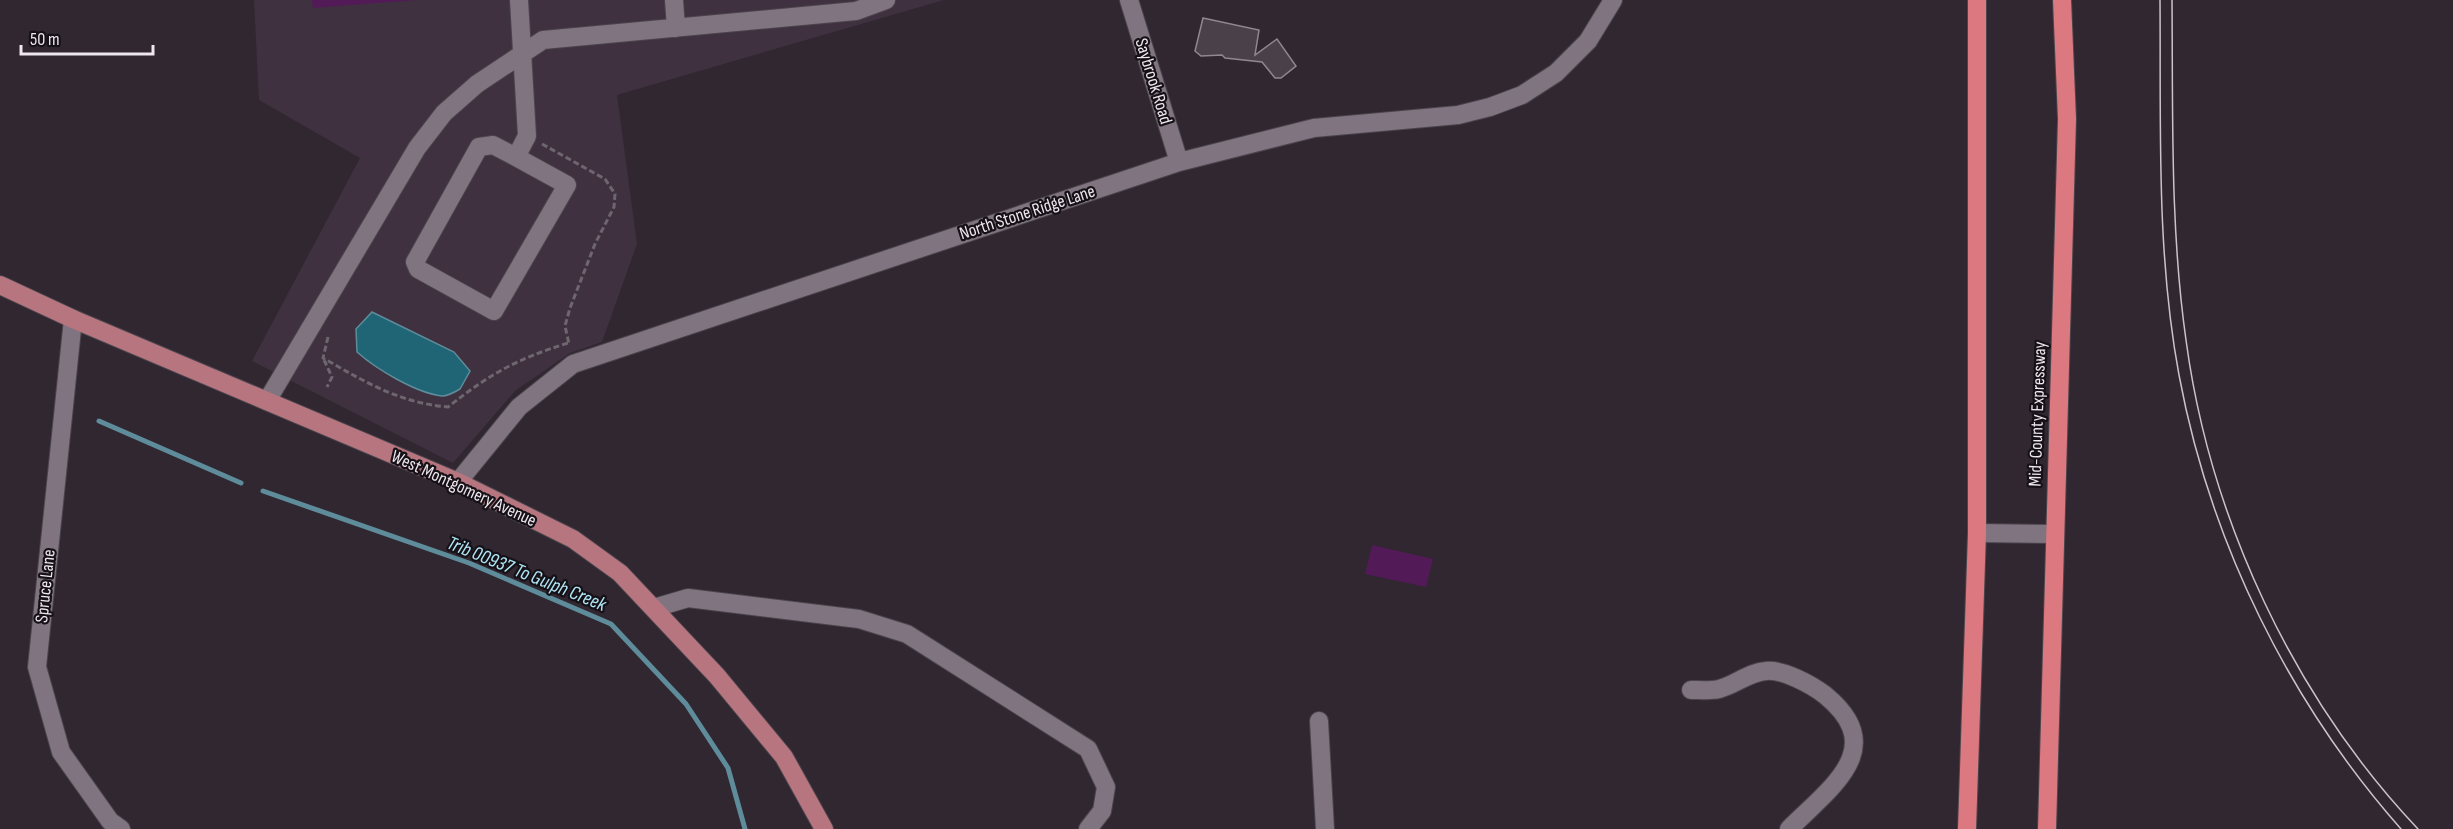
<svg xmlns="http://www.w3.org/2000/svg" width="2453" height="829" font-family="'Sofia Sans Condensed',sans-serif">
	<rect width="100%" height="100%" fill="#302731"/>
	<path fill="#3f313f" d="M254 0H944L617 95 637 244 602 342 570 353 515 391 453 463 252 361 360 158 259 100Z"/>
	<path fill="#531a58" d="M312 0H417L313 8Z
		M1372 545 1433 559 1426 587 1365 574Z"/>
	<path fill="#206576" stroke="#5e8c9a" stroke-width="1.5" d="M372 312 454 352 470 371 460 389C455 392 448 396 442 396 416 393 376 369 357 352L356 329Z"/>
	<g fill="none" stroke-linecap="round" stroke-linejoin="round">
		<path stroke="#5e8c9a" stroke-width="5" d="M99 421 241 483
			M263 491 469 563 611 624 686 704 728 768 745 829"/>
	</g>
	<path fill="#4a404a" stroke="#918692" stroke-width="1.5" d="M1203 18 1259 30 1255 55 1277 39 1296 66 1281 78H1275L1262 62 1225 58 1222 55 1201 56 1195 51Z"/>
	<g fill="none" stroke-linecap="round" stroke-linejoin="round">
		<g stroke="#4b444c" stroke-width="20">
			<path id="minor" d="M674 0 676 28
				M1129 0 1179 162
				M516 157 567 185 494 311 418 269 415 262 479 147 493 145 516 157 527 136 519 0
				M73 319 37 667 61 752 110 821 121 829
				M267 401 417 148 444 113 477 84 543 40 856 11 886 0
				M458 482 519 407 573 364 1179 162 1314 128 1458 115 1490 107 1522 95 1556 73 1588 41 1613 0
				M1977 533 2054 534
				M654 608 688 598 859 619 907 634 1088 749 1106 787 1102 811 1088 829
				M1691 690C1700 690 1711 691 1719 689 1735 685 1749 672 1766 671 1783 669 1812 685 1825 695 1890 748 1831 787 1789 829
				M1319 721 1325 829"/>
		</g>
		<g stroke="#4b444c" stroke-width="20">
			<path id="major" d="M0 285 73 319 458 482 573 539 620 573 717 676 784 757 824 829"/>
		</g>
		<g stroke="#4b444c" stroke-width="20">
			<path id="highway" d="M1967 829 1977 533V0
				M2047 829 2067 119 2062 0"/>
		</g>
		<path stroke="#6e666f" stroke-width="3" stroke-dasharray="6 3" stroke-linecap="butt" d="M542 144 605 179 615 194 614 207 595 244 570 308 565 326 569 344
			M328 337 323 358C365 382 400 403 448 407 491 373 517 359 568 343
			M324 360 332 377 327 387"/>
		<use href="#minor" stroke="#7f747f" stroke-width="18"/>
		<use href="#major" stroke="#b7767f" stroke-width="18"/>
		<use href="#highway" stroke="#dc787f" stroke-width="18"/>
		<path stroke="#cbc3cb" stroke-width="1.5" d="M2160 0C2161 124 2156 252 2179 375 2210 542 2289 702 2401 829
			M2172 0C2173 113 2170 228 2186 340 2210 519 2294 698 2418 829"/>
	</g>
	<g text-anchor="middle" stroke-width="4.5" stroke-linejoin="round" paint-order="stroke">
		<g font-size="18" fill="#eee7ee" stroke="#161116">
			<text transform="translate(1154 81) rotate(73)" y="6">Saybrook Road</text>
			<text transform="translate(1027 212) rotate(-18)" y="6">North Stone Ridge Lane</text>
			<text transform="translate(2037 414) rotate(-88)" y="6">Mid-County Expressway</text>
			<text transform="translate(464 488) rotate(25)" y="6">West Montgomery Avenue</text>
			<text transform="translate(45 586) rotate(-84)" y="6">Spruce Lane</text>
		</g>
		<g font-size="20" font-style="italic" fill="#afe5f6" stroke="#161116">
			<text transform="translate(527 573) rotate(22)" y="7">Trib 00937 To Gulph Creek</text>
		</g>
	</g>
	<path d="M21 45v9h132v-9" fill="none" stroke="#eee7ee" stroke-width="3"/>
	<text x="30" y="45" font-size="18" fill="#eee7ee" stroke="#161116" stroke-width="4.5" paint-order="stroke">50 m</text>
</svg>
